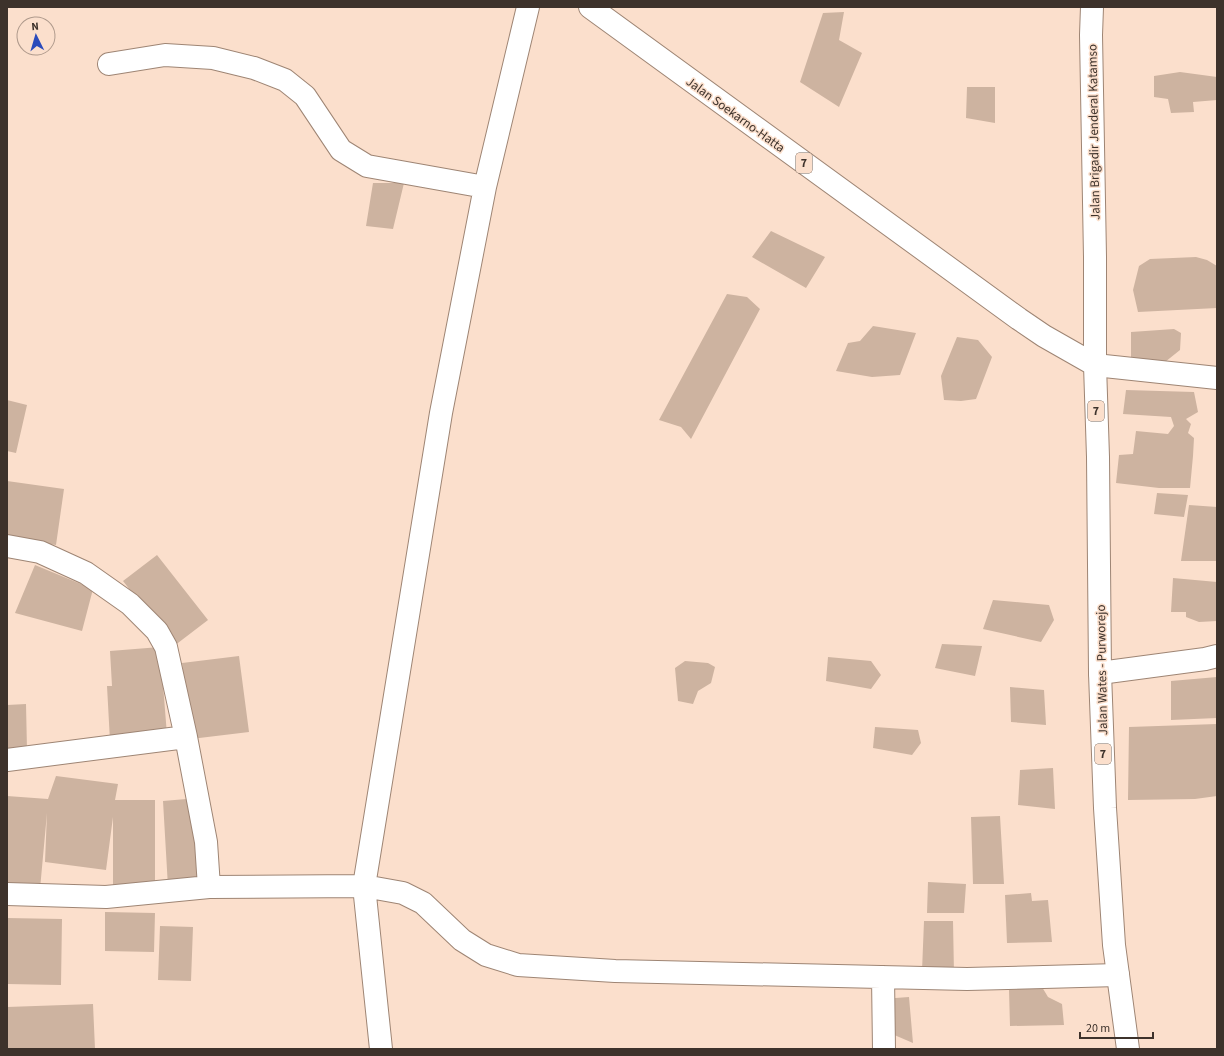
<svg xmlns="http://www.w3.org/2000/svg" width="1224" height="1056" font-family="'Source Sans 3',sans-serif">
	<rect width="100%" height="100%" fill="#fbdfcc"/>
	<path fill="#cdb3a0" d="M844 12 839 40 862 53 839 107 800 82 823 13Z
		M1180 72 1217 77V100L1193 102 1194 112 1171 113 1168 99 1154 97V76Z
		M967 87H995V123L966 118Z
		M373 183H404L393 229 366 226Z
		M771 231 825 257 806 288 752 257Z
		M1196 257 1207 260 1217 266V308L1138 312 1133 290 1139 266 1150 259Z
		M727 294 747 297 760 309 691 439 681 427 659 420Z
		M873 326 916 333 900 375 872 377 836 371 848 343 860 341Z
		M1174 329 1181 333 1180 350 1165 362 1131 361V332Z
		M957 337 978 340 992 357 976 399 961 401 944 400 941 376Z
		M1126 390 1194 392 1198 412 1186 419 1191 424 1188 433 1194 438 1193 456 1190 488H1159L1116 483 1119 455 1133 454 1136 431 1168 434 1174 426 1171 417 1123 414Z
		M7 400 27 405 16 453 7 451Z
		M7 481 64 489 56 545 7 538Z
		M1157 493 1188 495 1184 517 1154 514Z
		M1189 505 1217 507V561H1181Z
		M157 555 208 620 174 646 123 581Z
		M35 565 93 589 82 631 15 613Z
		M1173 578 1217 582V621L1199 622 1186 617V612H1171Z
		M993 600 1049 605 1054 620 1041 642 983 629Z
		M942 644 982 646 975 676 935 668Z
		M160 647 167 735 110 741 107 686H112L110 651Z
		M239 656 249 732 191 739 182 663Z
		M828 657 871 661 881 675 871 689 826 681Z
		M685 661 708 663 715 667 711 683 698 691 693 704 678 701 675 668Z
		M1217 677V718L1171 720V681Z
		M1010 687 1044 690 1046 725 1011 722Z
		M26 704 27 750 7 751V705Z
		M1217 724V796L1195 799 1128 800 1129 727Z
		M875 727 918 730 921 743 912 755 873 748Z
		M1053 768 1055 809 1018 805 1020 770Z
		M56 776 118 784 115 800H155V885H113V817L106 870 45 862 47 813 40 889 7 887V796L48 799Z
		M198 798 203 884 168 887 163 801Z
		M1000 816 1004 884H973L971 817Z
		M928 882 966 884 964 913H927Z
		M1031 893 1032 901 1048 900 1052 942 1007 943 1005 895Z
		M105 912 155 913 154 952 105 951Z
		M7 918 62 919 61 985 7 984Z
		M924 921H953L954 974 922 971Z
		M160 926 193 927 191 981 158 980Z
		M1042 987 1048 997 1062 1004 1064 1025 1010 1026 1009 990Z
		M909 997 913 1043 885 1031 882 999Z
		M93 1004 95 1049H7V1007Z"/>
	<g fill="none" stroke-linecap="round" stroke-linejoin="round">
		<g stroke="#9e8574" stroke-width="24">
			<path id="street" d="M109 64 165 55 213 58 254 68 285 80 305 96 341 150 367 166 485 187
				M1095 365 1217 378
				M7 546 40 552 86 573 130 604 157 631 166 647 186 737 206 842 209 887
				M1100 673 1205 659 1217 656
				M7 760 186 737
				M7 894 106 897 209 887 364 886 403 893 423 903 462 940 486 955 518 965 615 971 967 979 1118 975
				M883 977 884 1049
				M381 1049 364 886 441 413 485 187 528 7"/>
		</g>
		<g stroke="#9e8574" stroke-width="24">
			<path id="secondary" d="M1092 7 1091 35 1095 257V365"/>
		</g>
		<g stroke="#9e8574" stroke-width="24">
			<path id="highway" d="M590 7 1019 319 1044 336 1095 365 1098 457 1100 673 1105 808 1114 945 1128 1049"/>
		</g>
		<use href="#street" stroke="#fff" stroke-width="22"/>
		<use href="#secondary" stroke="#fff" stroke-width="22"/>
		<use href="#highway" stroke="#fff" stroke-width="22"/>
	</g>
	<g text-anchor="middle" stroke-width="3" stroke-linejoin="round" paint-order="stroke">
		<g fill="#fbdfcc" stroke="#76665b" stroke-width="1">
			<rect x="796" y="153" width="16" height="20" rx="3"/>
			<rect x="1088" y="401" width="16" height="20" rx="3"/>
			<rect x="1095" y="744" width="16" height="20" rx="3"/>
		</g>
		<g font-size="12" font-weight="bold" fill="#3d322b">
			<text x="804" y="167">7</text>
			<text x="1096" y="415">7</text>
			<text x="1103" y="758">7</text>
		</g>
		<g font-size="13" fill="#3d322b" stroke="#fbdfcc">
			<text transform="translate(736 114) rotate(36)" y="5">Jalan Soekarno-Hatta</text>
			<text transform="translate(1093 132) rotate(-91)" y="5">Jalan Brigadir Jenderal Katamso</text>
			<text transform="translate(1101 670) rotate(-91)" y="5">Jalan Wates - Purworejo</text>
		</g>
	</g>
	<rect width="1224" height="1056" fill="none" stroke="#3d322b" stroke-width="16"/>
	<g transform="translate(36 36) rotate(355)"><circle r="19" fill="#fbdfcc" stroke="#af9a8c"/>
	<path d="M0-3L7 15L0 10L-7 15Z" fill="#2b4bbb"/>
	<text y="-6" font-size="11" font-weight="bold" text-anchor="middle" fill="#3d322b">N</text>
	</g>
	<path d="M1080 1032v6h73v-6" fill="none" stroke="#3d322b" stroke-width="2"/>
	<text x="1086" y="1032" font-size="12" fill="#3d322b" stroke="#fbdfcc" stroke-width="3" paint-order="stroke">20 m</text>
</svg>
